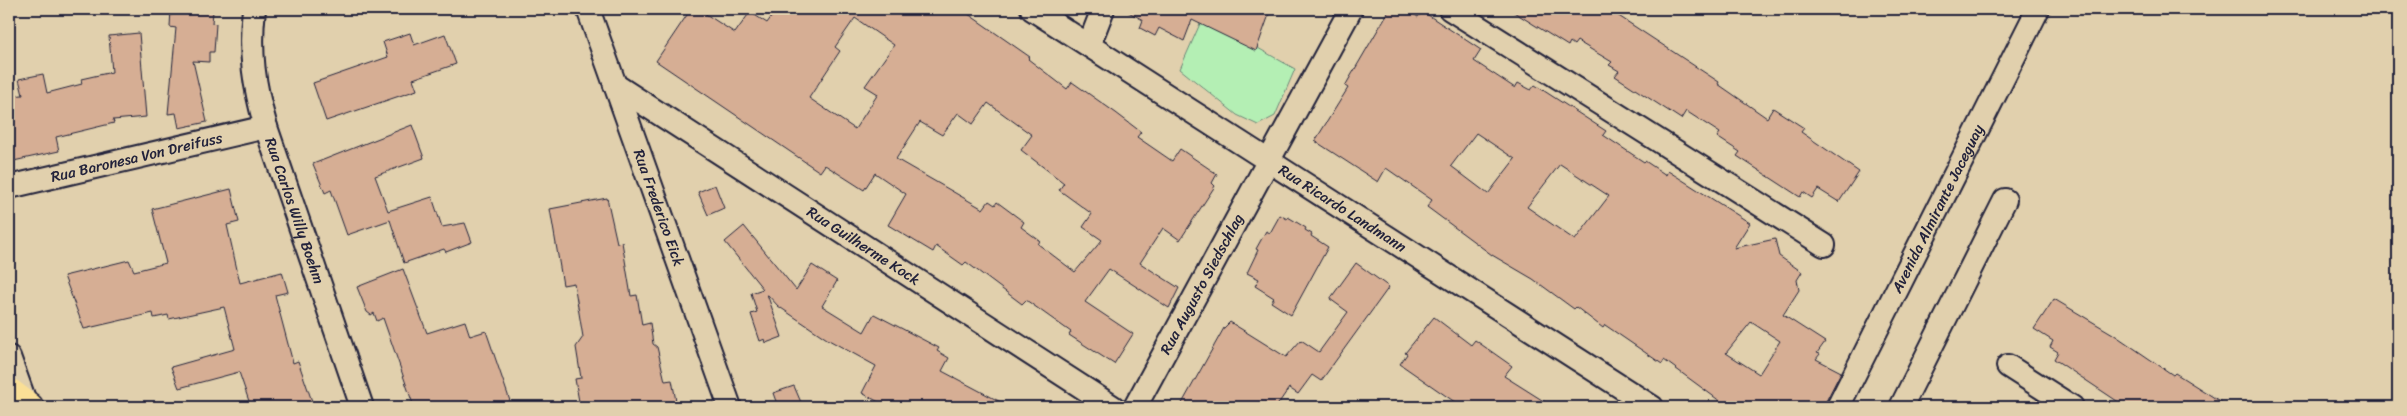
<svg xmlns="http://www.w3.org/2000/svg" width="2407" height="416" font-family="Sriracha,sans-serif">
	<rect width="100%" height="100%" fill="#e1d0ad"/>
	<filter id="ink" filterUnits="userSpaceOnUse"><feTurbulence type="fractalNoise" baseFrequency=".02" numOctaves="2"/><feDisplacementMap in="SourceGraphic" scale="10" xChannelSelector="R" yChannelSelector="G"/><feConvolveMatrix kernelMatrix="1 2 1 2 8 2 1 2 1" color-interpolation-filters="sRGB"/></filter>
	<g filter="url(#ink)">
		<path fill="#b4efb4" stroke="#6b8878" d="M1203 17 1295 69 1275 116 1258 125 1237 115 1180 69Z"/>
		<path fill="#d6ae94" stroke="#22223b" fill-rule="evenodd" d="M171 9 213 11 212 23 216 24 214 52H209V62L193 61 207 122 179 128 176 113 168 114 176 28 170 27Z
			M691 9H698L735 33 750 12 767 23 777 9H961L1030 57 1028 59 1067 89 1072 82 1116 113 1141 132 1137 137 1172 161 1180 149 1217 174 1212 183 1215 186 1180 240 1163 228 1140 263 1179 288 1169 308 1109 269 1085 302 1133 334 1114 364 1069 335 1071 332 1026 300 1022 304 966 262 963 265 936 246 933 252 888 225 906 194 875 173 864 190 825 165 820 172 656 61ZM855 18 894 45 865 86 878 94 855 129 809 98 840 51 835 47ZM988 103 1032 135 1021 150 1064 183 1059 190 1092 214 1083 227 1102 240 1075 272 1038 244 1040 241 1021 227 1024 222 997 202 995 205 989 201 983 209 896 159 920 122 942 135 958 113 973 124Z
			M1123 9H1271L1256 51 1192 20 1184 41 1159 28 1155 36 1140 28 1143 20Z
			M1390 9H1405L1418 17 1422 11 1481 50 1474 61 1515 88 1518 83 1531 90 1535 85 1606 131 1603 135 1644 162 1645 161 1666 175 1668 171 1750 223 1734 248 1775 239 1779 256 1802 272 1797 280 1799 290 1783 315 1825 342 1817 353 1820 354 1816 359 1841 372 1823 407 1813 401 1808 407H1728L1664 360 1662 364 1605 325 1603 328 1576 307 1574 309 1533 279 1492 255 1427 207 1432 200 1386 168 1378 182 1315 141 1348 88 1345 86ZM1476 133 1515 159 1488 194 1451 166ZM1560 164 1609 196 1575 240 1527 207ZM1751 322 1780 341 1759 374 1726 353Z
			M1509 9H1608L1719 82 1718 84 1767 118 1773 108 1804 128 1801 132 1859 172 1839 202 1818 189 1812 198 1803 192 1800 197 1737 156 1740 152 1717 137 1720 133 1686 111 1681 119 1615 76 1619 71 1609 65 1612 62 1577 41 1574 45 1570 42 1568 46Z
			M139 33 146 117 113 120 114 123 56 137 59 151 9 162V96L23 95 19 79 43 74 47 93 82 84 81 79 112 72 109 36Z
			M410 33 414 45 445 34 456 64 413 79 417 90 326 121 313 83 388 57 383 42Z
			M412 125 424 158 375 176 388 211 432 197 442 227 465 223 472 242 446 252 444 249 404 263 390 220 347 235 331 190 325 193 313 164Z
			M715 185 724 208 708 215 698 192Z
			M231 189 239 222 227 225 240 283 282 272 288 292 275 295 293 363 298 361 314 407H251L239 372 179 388 171 367 235 349 224 307 169 319 168 315 154 318 153 313 84 329 64 276 129 260 134 271 166 263 152 209Z
			M607 198 617 243 622 242 631 296 637 295 642 325 650 323 653 344 657 347 665 381 672 380 676 401 641 407V405L620 407H580L575 379 581 378 576 347 583 337 574 283 563 285 550 209Z
			M1280 215 1287 219 1288 217 1306 228 1305 230 1312 234 1311 236 1328 247 1291 315 1271 302 1274 298 1255 286 1259 279 1247 273 1258 250 1256 249 1266 231 1270 233Z
			M744 226 796 290 812 265 837 281 822 306 864 332 874 314 939 348 937 351 949 358 942 371 1010 407H888L862 393 876 366 827 339 778 306 767 294 782 337 766 343 765 339 760 341 751 314 757 312 751 293 763 289 725 242Z
			M1356 263 1389 287 1321 381 1312 375 1298 394 1289 388 1276 407H1180L1224 328 1230 322 1286 357 1301 340 1319 352 1348 312 1330 299Z
			M403 269 427 333 465 321 470 336 486 331 510 401 492 407H414L383 318 377 321 374 313 371 315 367 312 357 287Z
			M2054 299 2113 334 2173 375 2175 373 2229 407H2126L2054 359 2058 352 2050 347 2053 341 2034 329Z
			M1434 317 1471 345 1475 340 1512 366 1504 376 1553 407H1462L1400 364 1407 354 1405 353Z
			M794 386 803 407H778L773 393Z"/>
		<g fill="none" stroke-linecap="round" stroke-linejoin="round">
			<g stroke="#22223b" stroke-width="26">
				<g id="street">
					<path id="s1" d="M254 9C249 52 254 86 266 127L362 407"/>
					<path id="s2" d="M588 9 730 407"/>
					<path id="s3" d="M1032 9 1652 407"/>
					<path d="M1450 9 1824 245"/>
					<path d="M1089 45 1103 9"/>
					<path id="s4" d="M615 85 1113 407"/>
					<path id="s5" d="M9 187 266 127"/>
					<path d="M9 357 27 407"/>
					<path d="M2008 366 2072 407"/>
					<path id="s6" d="M1135 407 1351 9"/>
					<path id="s7" d="M1838 407 2038 9"/>
					<path d="M1901 407 2005 200"/>
				</g>
			</g>
			<g stroke="#22223b" stroke-width="31">
				<path id="primary" d="M9 392 29 407"/>
			</g>
			<use href="#street" stroke="#e1d0ad" stroke-width="22"/>
			<use href="#primary" stroke="#fadf96" stroke-width="28"/>
		</g>
	</g>
	<g text-anchor="middle" stroke-width="4" stroke-linejoin="round" paint-order="stroke">
		<g font-size="15" fill="#22223b" stroke="#e1d0ad">
			<text dy="5" stroke="none"><textPath href="#s5" startOffset="131">Rua Baronesa Von Dreifuss</textPath></text>
			<text dy="5" stroke="none"><textPath href="#s2" startOffset="211">Rua Frederico Eick</textPath></text>
			<text dy="5" stroke="none"><textPath href="#s3" startOffset="369">Rua Ricardo Landmann</textPath></text>
			<text dy="5" stroke="none"><textPath href="#s7" startOffset="222">Avenida Almirante Jaceguay</textPath></text>
			<text dy="5" stroke="none"><textPath href="#s1" startOffset="208">Rua Carlos Willy Boehm</textPath></text>
			<text dy="5" stroke="none"><textPath href="#s4" startOffset="296">Rua Guilherme Kock</textPath></text>
			<text dy="5" stroke="none"><textPath href="#s6" startOffset="140">Rua Augusto Siedschlag</textPath></text>
		</g>
	</g>
	<rect width="2407" height="416" fill="none" stroke="#e1d0ad" stroke-width="30"/>
	<rect x="15" y="15" width="2377" height="386" fill="none" stroke="#22223b" stroke-width="2" filter="url(#ink)"/>
</svg>
